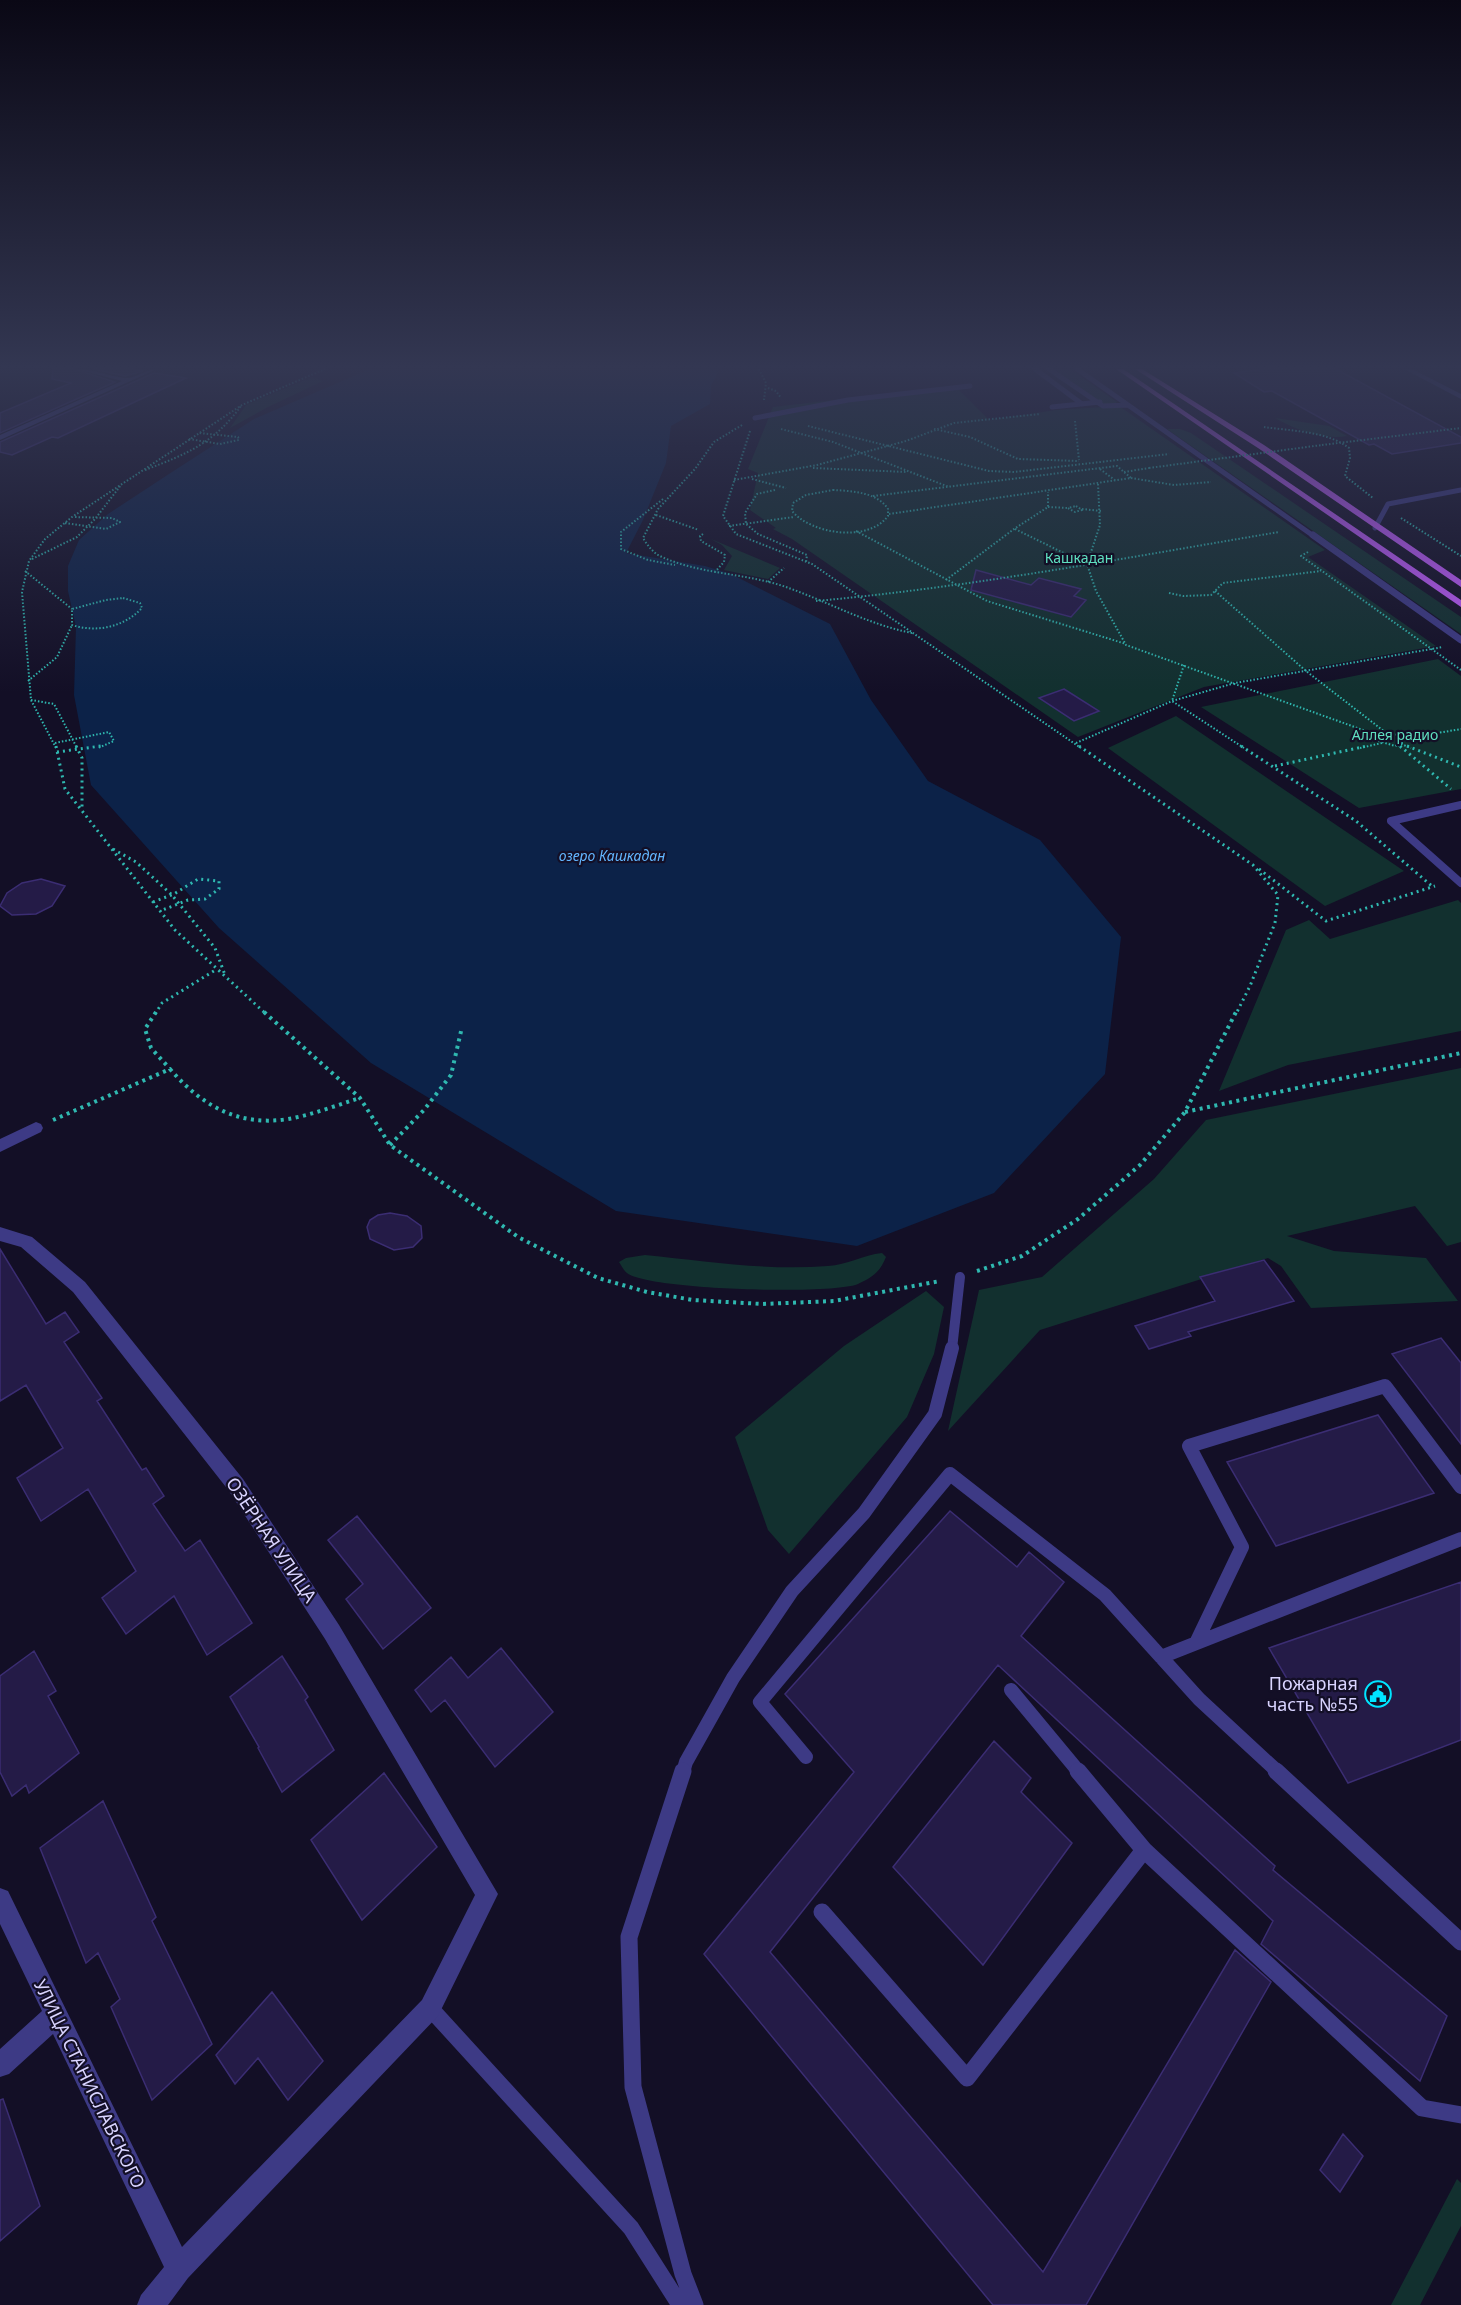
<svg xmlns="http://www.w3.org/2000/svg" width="1461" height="2305" font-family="'Noto Sans',sans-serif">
	<rect width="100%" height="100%" fill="#130f26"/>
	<path fill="#12302f" d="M1054 369H1070L1117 402 1113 405 1104 404Z
		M312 377 323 381 268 407 230 428 246 405Z
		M955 386 989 420 1056 410 1119 406 1325 550 1308 557 1436 646 1204 687 1078 737 792 539 773 529 776 528 750 510 758 473 748 469 773 407Z
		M1275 418 1329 426 1347 436C1323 440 1296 430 1275 418Z
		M1167 429H1180L1191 433 1461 617V634Z
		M711 539 780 568 768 579 724 570 732 556 722 545Z
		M1438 659 1461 676V789L1359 808 1201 707Z
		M1176 716 1404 871 1325 906 1108 748Z
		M1458 900 1461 903V1031L1288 1065 1219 1091 1286 930 1309 920 1330 939Z
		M1461 1068V1242L1447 1246 1415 1206 1287 1236 1334 1251 1426 1258 1458 1301 1311 1308 1281 1266 1268 1258 1040 1330 948 1431 979 1290 1042 1277 1154 1179 1206 1120Z
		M882 1253 886 1257C880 1272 873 1277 858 1284 832 1295 648 1290 627 1273 624 1271 621 1265 619 1262L626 1258 645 1255C705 1261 767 1271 828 1266 847 1265 863 1255 882 1253Z
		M926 1291 944 1307 934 1354 907 1417 789 1554 768 1530 735 1437 844 1346Z
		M1457 2179 1461 2183V2226L1420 2305H1391Z"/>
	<path fill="#0c2248" d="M370 369H717L718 373 711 386 710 404 671 426 666 463 643 520 626 553 705 566 731 574 830 624 871 700 928 781 1040 840 1121 937 1105 1074 994 1193 857 1246 616 1211 371 1063 219 928 91 785 74 695 76 627 68 591V566L79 540 108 514 172 472 254 419Z"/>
	<path fill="#241b47" stroke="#3b2d73" stroke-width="1.5" d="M53 369H74L115 382 0 433V413L71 383 52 379Z
		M93 369H132L143 371 125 376Z
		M1265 369H1336L1461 437V443L1392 454 1374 444 1369 445 1272 391 1264 392 1234 373Z
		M154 373 186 378 58 438 52 437 12 455 0 452V442Z
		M976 570 1031 585 1039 578 1081 589 1074 596 1086 600 1071 617 971 590Z
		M1064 689 1099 711 1074 721 1039 698Z
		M41 879 65 886 52 906 36 914 12 915 0 906 7 893 22 883Z
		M390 1213 407 1216 421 1226 422 1238 413 1247 394 1250 370 1239 367 1227 370 1220 378 1215Z
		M0 1249 46 1324 65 1312 79 1332 64 1342 102 1398 97 1401 142 1470 146 1468 164 1496 153 1504 185 1551 200 1540 252 1623 207 1655 174 1596 126 1634 102 1598 136 1571 88 1489 41 1521 17 1478 63 1448 26 1385 0 1401Z
		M1264 1260 1294 1301 1188 1332 1191 1336 1149 1349 1135 1326 1215 1301 1200 1277Z
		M1441 1338 1461 1363V1444L1392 1354Z
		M1378 1415 1434 1493 1276 1546 1227 1462Z
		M950 1511 1017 1567 1029 1552 1064 1582 1021 1636 1275 1866 1273 1870 1447 2016 1420 2081 1261 1944 1273 1921 998 1665 770 1952 1043 2272 1235 1950 1271 1982 1086 2305H993L704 1954 854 1772 785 1694Z
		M357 1516 431 1608 383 1649 346 1599 363 1584 328 1540Z
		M1461 1582V1740L1348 1783 1269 1648Z
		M501 1648 553 1712 495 1767 445 1700 431 1712 415 1690 451 1657 468 1678Z
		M34 1651 56 1691 48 1696 79 1753 29 1793 26 1785 12 1796 0 1772V1676Z
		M282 1656 308 1697 305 1700 334 1750 282 1792 258 1748 259 1747 230 1697Z
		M994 1741 1031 1778 1021 1792 1072 1843 983 1965 893 1867Z
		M384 1773 437 1847 362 1920 311 1840Z
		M103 1801 156 1917 152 1921 212 2044 152 2100 111 2007 120 1999 98 1953 86 1963 40 1848Z
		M272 1992 323 2061 288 2100 258 2058 235 2084 216 2055Z
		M3 2099 40 2206 0 2241V2100Z
		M1343 2134 1363 2156 1340 2192 1320 2170Z"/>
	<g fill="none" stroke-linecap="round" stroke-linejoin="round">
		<path stroke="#2fb8b0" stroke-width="2" stroke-dasharray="1.5 2" stroke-linecap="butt" d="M759 369 766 383 764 400
			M768 388 776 391 781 398
			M1075 421 1079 460
			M742 425 714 442 695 469 658 509 643 538C648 546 653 553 662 557 700 574 743 573 783 586 827 601 866 624 912 633
			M808 426 989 471 1014 472 1169 454
			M1264 427C1291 431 1327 431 1349 448L1350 458 1345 476 1373 498
			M781 429 833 442 949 487
			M934 429 970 437 1018 459 1079 461
			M750 431 723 516 736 534 812 564 1081 748
			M189 439 220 444 239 440 238 437 199 433
			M1322 445 1461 428
			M813 468 907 472
			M1100 469 1116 481
			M145 470C187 454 214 443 241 406
			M1124 472 1149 468
			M1131 478 1174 485 1211 482
			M752 479 786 488
			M734 480 817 465 906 441 954 423 1040 414
			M1098 484 1100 525 1087 564 1096 591 1126 645 1377 735
			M775 490 757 494 745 513 746 524 758 534 807 555 806 562
			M833 490C852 491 877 492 888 509V516C868 543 811 534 792 511L793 503 806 495Z
			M873 496 1117 466 1131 478 889 514
			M663 499 621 532V549L648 560 675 565
			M1076 506 1082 510 1075 512 1068 508Z
			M1048 507 1068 508
			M1082 509 1101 511
			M656 515 699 530
			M1401 518 1461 556
			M65 523 106 529 120 522 112 518 73 517
			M729 526 794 517
			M1015 529 1086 564
			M856 531 987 601 1126 644
			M703 534 700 536 701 541 725 555 724 562 714 573
			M1308 552 1301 556 1461 670
			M32 559 77 537 95 519 121 485
			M25 571 72 609
			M946 580 1014 529 1048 507V492
			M768 582 784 568
			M1215 591 1306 671 1385 732
			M1169 593 1183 596 1211 595 1223 583 1321 571
			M123 598 140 603 142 608C124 627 97 633 72 625V609L106 600Z
			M816 601C971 587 1125 558 1279 532
			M1184 665 1172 701 1244 748
			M28 681 57 657 72 625
			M31 700 54 704 77 748
			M1385 732 1398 735 1402 743 1395 746 1379 741 1377 735Z
			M1402 739 1461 729
			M55 743 109 732 114 741 98 748
			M1076 743 1172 701 1235 683 1443 647
			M1401 744 1411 748
			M1398 745 1401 748
			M56 748 31 700 22 592 29 561 45 539 72 517 242 405 325 369
			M1360 748 1382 743"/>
		<path stroke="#2fb8b0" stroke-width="3" stroke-dasharray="2 4" stroke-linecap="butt" d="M56 746 65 789 175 930 266 1014
			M76 746 82 758V810
			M1079 746 1253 865 1278 895 1275 923 1250 986 1236 1014
			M1241 746 1356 821 1433 887
			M1400 746 1451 789
			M1407 746 1461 767
			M57 752 101 746
			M1275 766 1367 746
			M113 849 136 862 172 895 215 948 225 975
			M1259 869 1326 921 1435 886
			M153 902 174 894 198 879 219 881V889L205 899 188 900 160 911
			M155 1014 162 1003 217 969"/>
		<path stroke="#2fb8b0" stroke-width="4" stroke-dasharray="3 4.5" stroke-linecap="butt" d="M156 1012 145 1029 151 1048 170 1069
			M264 1012 360 1098 390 1145 518 1237 598 1278 647 1292 693 1300 762 1304 834 1301 940 1281
			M1185 1112 1461 1053
			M53 1120 170 1069C201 1105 238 1127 288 1119 312 1115 337 1105 360 1098
			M390 1145 424 1110 451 1075 462 1027
			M977 1271 1022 1256 1078 1219 1140 1165 1185 1112 1236 1012"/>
		<path stroke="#3d3a85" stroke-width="5" d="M1035 369 1082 404
			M1049 369 1103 406 1128 405
			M1077 369 1315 537
			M1052 407 1100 402
			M755 418 848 400 970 386
			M1375 528 1388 504 1461 490"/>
		<path stroke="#3d3a85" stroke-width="7" d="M1313 535 1461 640"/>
		<path stroke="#3d3a85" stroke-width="8" d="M1461 805 1391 821 1461 883"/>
		<path stroke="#3d3a85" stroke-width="10" d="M952 1349 960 1277"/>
		<path stroke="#3d3a85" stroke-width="14" d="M1196 1643 1242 1547 1189 1446 1385 1386 1461 1487
			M1161 1657 1461 1539
			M1011 1690 1079 1772
			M806 1757 760 1702 950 1474 1105 1595 1199 1699 1278 1772
			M683 1772 686 1762 733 1678 792 1591 864 1513 935 1414 952 1348"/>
		<path stroke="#3d3a85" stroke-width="17" d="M683 1771 629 1937 633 2087 683 2274 695 2305
			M1078 1771 1144 1850 1422 2108 1461 2115
			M1276 1771 1461 1942
			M822 1912 967 2078 1144 1850
			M430 2008 631 2228 680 2305"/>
		<path fill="#3d3a85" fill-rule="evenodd" d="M76 369C93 369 108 376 125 378 135 379 146 369 157 369L0 440V435L122 381Z
			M1404 369H1412L1461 394V399Z
			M36 1122 41 1124 43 1128 41 1132 0 1152V1139Z
			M0 1227 32 1237 85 1282 243 1479 339 1625 498 1894 438 2016 188 2278 168 2305H137L141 2295 164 2267 53 2034 9 2074 0 2077V2049L42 2011 0 1924V1888L8 1891 182 2247 422 2000 475 1895 325 1639 229 1491 73 1292 21 1247 0 1241Z"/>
		<path fill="#c25bff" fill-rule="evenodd" d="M1116 369H1123L1461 600V607Z
			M1135 369H1142L1264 445 1461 580V587L1258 448Z"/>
		<path stroke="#2fb8b0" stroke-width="2" stroke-dasharray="1.5 2" stroke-linecap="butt" d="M1149 468 1322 445"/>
	</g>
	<linearGradient id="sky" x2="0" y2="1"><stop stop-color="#0a0815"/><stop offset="0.53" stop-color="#333752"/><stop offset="1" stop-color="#333752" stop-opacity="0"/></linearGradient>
	<rect width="1461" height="692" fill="url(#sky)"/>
	<defs>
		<g id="civic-ring" transform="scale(1.35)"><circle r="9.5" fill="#130f26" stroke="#00e5ff" stroke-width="1.5"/><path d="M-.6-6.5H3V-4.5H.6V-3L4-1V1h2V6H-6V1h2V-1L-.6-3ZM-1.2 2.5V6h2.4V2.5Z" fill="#00e5ff"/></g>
	</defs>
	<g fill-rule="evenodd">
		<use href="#civic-ring" x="1378" y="1694"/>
	</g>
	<g text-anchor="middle" stroke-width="4.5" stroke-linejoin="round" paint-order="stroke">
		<g font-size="14" fill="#5fe0c0" stroke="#130f26">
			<text x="1079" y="563">Кашкадан</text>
			<text x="1395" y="740">Аллея радио</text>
		</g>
		<g font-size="14" font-style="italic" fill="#62b6ff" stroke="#130f26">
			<text x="612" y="861">озеро Кашкадан</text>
		</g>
		<g font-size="18" fill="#d9d4ff" stroke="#130f26">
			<text transform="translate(271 1540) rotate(56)" y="6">ОЗЁРНАЯ УЛИЦА</text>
			<text transform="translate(89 2084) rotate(64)" y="6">УЛИЦА СТАНИСЛАВСКОГО</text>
		</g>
		<g font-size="18" fill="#d9d4ff" stroke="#130f26" text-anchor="end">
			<text x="1358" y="1690">Пожарная<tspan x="1358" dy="21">часть №55</tspan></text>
		</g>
	</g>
</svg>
